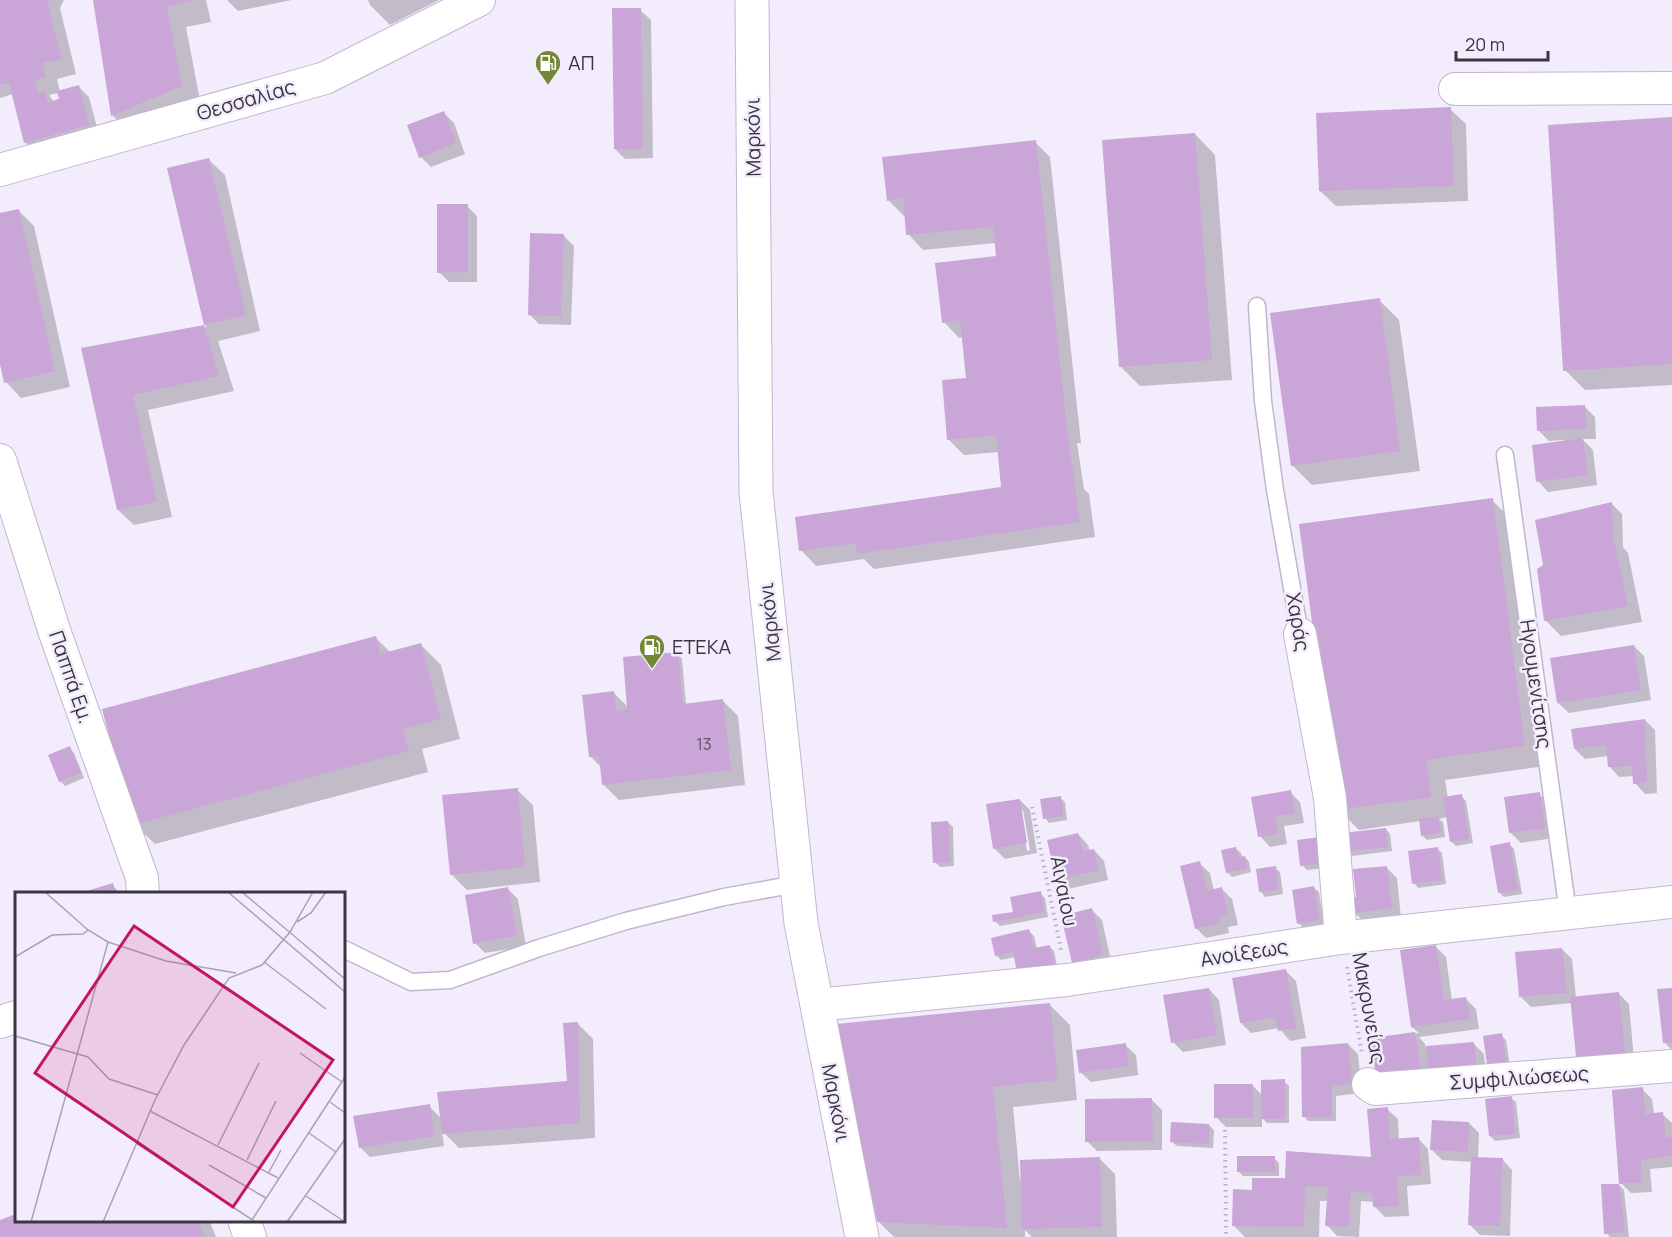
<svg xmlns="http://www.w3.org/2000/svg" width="1672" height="1237" font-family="Manrope,sans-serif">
	<rect width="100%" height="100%" fill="#f3ecfc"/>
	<path fill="#0003" fill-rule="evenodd" d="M0 0H64L60 8 76 74 57 79 60 92 79 87 89 97 99 135 36 152 25 142 13 94 0 98ZM59 93 61 100 54 102 49 95Z
		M95 0H206L211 22 186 27 201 106 133 135 112 115Z
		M227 0H292L238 11Z
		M368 0H439L390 25 370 5Z
		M640 10 651 20 653 158 625 159 615 149Z
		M1450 109 1466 124 1468 201 1336 206 1320 191Z
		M444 113 454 123 465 154 431 167 421 157Z
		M1672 119V385L1585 390 1565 370Z
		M1195 134 1215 155 1232 380 1140 386 1120 366Z
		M1035 142 1050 157 1081 443H1077L1084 489 1089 494 1095 537 874 569 864 559 816 566 801 550 1005 488 999 452 964 455 949 440 968 379 963 337 959 338 944 322 997 257 996 243 923 250 908 234 906 215 904 216 888 200Z
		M209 160 225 175 260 331 218 341 234 391 148 410 172 517 134 525 118 510 83 349 206 327 169 169Z
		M467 206 477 216V282H449L439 272Z
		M18 210 34 226 70 387 21 398 6 382 0 358V214Z
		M563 235 574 246 571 325 539 324 529 314Z
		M1379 300 1399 320 1420 471 1312 485 1292 465Z
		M1585 407 1595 417 1596 439H1582L1593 450 1597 485 1548 492 1538 481 1564 440 1549 441 1538 430Z
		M1492 500 1512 520 1545 766 1445 780 1448 798 1461 796 1466 801 1473 843 1456 846 1451 841 1447 817 1439 819 1443 822 1445 837 1427 840 1422 835 1420 821 1359 830 1338 809Z
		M1611 503 1622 514 1623 547 1628 553 1642 622 1561 636 1545 620Z
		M375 637 391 653 421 645 441 665 460 739 422 749 428 772 155 844 134 824Z
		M1634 646 1644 656 1651 700 1569 713 1558 703Z
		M678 654 682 659 686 704 722 700 738 716 745 785 619 800 604 785 602 768 590 756 613 692 628 707Z
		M1645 720 1655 730 1657 793 1645 794 1635 783 1634 776 1619 777 1609 766 1608 756 1585 759 1575 749Z
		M69 748 74 753 84 778 65 786 60 781Z
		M517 790 533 805 540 882 467 890 451 874Z
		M1290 792 1300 802 1304 823 1284 826 1287 844 1270 847 1260 836Z
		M1539 794 1549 804 1554 838 1521 843 1510 832Z
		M1060 798 1065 802 1067 820 1049 823 1045 818Z
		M1020 800 1030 810 1037 853 1005 859 994 848ZM1020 810H1023L1030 850 1027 851Z
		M948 822 953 827 954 866 940 867 935 862Z
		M1386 829 1390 834 1392 851 1352 856 1347 851Z
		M1078 834 1088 845 1090 851 1094 850 1104 861 1108 880 1068 889 1057 879Z
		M1299 841 1327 868 1307 870 1302 865Z
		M1509 844 1514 849 1522 894 1504 897 1499 892Z
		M1437 848 1442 853 1446 884 1418 888 1414 883Z
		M1236 849 1241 853 1242 858 1245 857 1249 862 1251 872 1232 877 1227 872Z
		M1199 863 1210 873 1214 891 1222 889 1232 899 1238 925 1228 927 1229 933 1206 938 1196 928Z
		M1275 868 1280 872 1283 894 1265 897 1261 892Z
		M1387 868 1397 878 1401 918 1364 922 1354 912 1358 899Z
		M112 885 121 894H83Z
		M1314 888 1319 892 1324 925 1303 928 1299 923Z
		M508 889 518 899 526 946 485 953 475 943Z
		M1040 893 1045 898 1048 917 1000 926 995 921 1014 913Z
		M1092 910 1102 920 1112 965 1084 972 1073 962Z
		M1029 931 1034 936 1037 949 1049 946 1054 951 1058 970 1015 957 1001 960 996 955Z
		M1435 946 1446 957 1452 1001 1466 999 1476 1009 1479 1029 1419 1037 1425 1044 1426 1048 1474 1044 1484 1054 1486 1079 1430 1081 1373 1039 1419 1033 1412 1027Z
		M1562 949 1572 959 1576 998 1618 993 1629 1004 1635 1070 1572 1003 1531 1007 1521 997Z
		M1285 970 1296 981 1306 1038 1290 1041 1279 1028 1251 1033 1241 1023Z
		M1209 989 1219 1000 1226 1045 1183 1052 1173 1042Z
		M1672 989V1050L1665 1043Z
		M1050 1005 1070 1025 1077 1100 1013 1107 1020 1181 1100 1159 1115 1174 1117 1237H1032L1025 1230V1237H894L878 1221Z
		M577 1023 593 1039 595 1138 459 1148 442 1131 444 1146 370 1157 360 1147 429 1106 442 1119 569 1082Z
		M1501 1035 1506 1040 1511 1073 1485 1037Z
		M1348 1044 1358 1054 1362 1093 1336 1096V1121H1308L1304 1116Z
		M1125 1045 1136 1055 1138 1075 1091 1082 1080 1072Z
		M1284 1081 1289 1086V1123H1267L1262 1118V1127H1226L1216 1117 1252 1085 1263 1096Z
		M1642 1089 1652 1099 1654 1114H1662L1672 1123V1167L1650 1169 1652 1192 1631 1193 1621 1183Z
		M1511 1098 1516 1102 1520 1138 1495 1141 1490 1136Z
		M1152 1100 1162 1110V1150L1097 1151 1087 1141Z
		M1387 1109 1398 1119 1399 1140 1418 1138 1428 1149 1431 1184 1407 1186 1409 1216 1385 1217 1375 1207V1202L1361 1201 1359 1237 1337 1236 1327 1225 1328 1201H1320L1319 1237H1245L1233 1225 1254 1191 1286 1180 1372 1158Z
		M1469 1123 1479 1133 1478 1159H1502L1512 1170 1510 1236 1480 1235 1470 1225 1472 1162 1442 1160 1432 1150Z
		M1209 1125 1214 1130 1213 1148 1177 1146 1172 1142Z
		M1274 1158 1279 1163V1176H1243L1238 1171Z
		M1619 1185 1624 1190 1629 1237H1610L1606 1233Z
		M16 1215V1220H209L216 1237H0V1222Z"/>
	<path fill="#caa5d7" d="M0 0H47L62 59 42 63 46 77 35 80 38 94 45 92 48 102 59 99 57 91 79 85 89 125 24 143 9 83 0 85Z
		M93 0H194L167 7 182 86 111 116Z
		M612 8H641L643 149H614Z
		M1451 107 1454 186 1319 191 1316 113Z
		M444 111 456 143 419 158 407 125Z
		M1672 117V364L1563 371 1548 125Z
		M1195 133 1212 360 1119 367 1102 140Z
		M1036 140 1067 428 1080 522 857 554 856 543 799 551 795 517 1001 487 996 435 947 440 942 380 966 378 960 320 942 323 935 263 996 256 993 227 906 235 903 197 887 201 882 157Z
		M209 158 246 315 204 325 167 168Z
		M437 204H468V272L437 273Z
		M19 209 55 371 4 383 0 364V213Z
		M530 233 564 234 561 316 528 315Z
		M1380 298 1400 451 1291 466 1270 313Z
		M204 325 219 376 133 395 157 502 117 510 81 348Z
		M1585 405 1586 429 1537 431 1536 407Z
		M1583 438 1588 475 1536 482 1532 445Z
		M1493 498 1525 746 1426 760 1431 797 1337 810 1299 524Z
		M1612 502 1613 535 1628 606 1544 621 1537 569 1543 565 1535 520Z
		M376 636 380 654 421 643 441 719 403 729 409 751 133 825 102 709Z
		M1634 645 1641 690 1557 703 1550 658Z
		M678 652 683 704 723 699 731 770 602 785 599 756 589 757 582 695 614 691 617 711 627 709 623 657Z
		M1645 719 1647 783 1633 784 1632 766 1608 767 1606 745 1574 749 1571 729Z
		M70 746 81 773 59 782 48 755Z
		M518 788 525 867 450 875 442 795Z
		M1291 790 1295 813 1275 816 1278 834 1258 837 1251 797Z
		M1540 792 1545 828 1509 833 1504 797Z
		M1462 794 1469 839 1450 842 1443 797Z
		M1061 796 1063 816 1043 819 1040 799Z
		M1020 799 1027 843 993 849 986 804Z
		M1438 816 1441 832 1421 836 1419 819Z
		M948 821 950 862 933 863 931 822Z
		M1386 828 1388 847 1345 852 1343 833Z
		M1078 833 1083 851 1094 849 1099 870 1056 880 1047 840Z
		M1320 837 1323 863 1300 866 1297 840Z
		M1510 842 1518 890 1498 893 1490 846Z
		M1236 847 1238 857 1245 856 1247 868 1226 873 1221 850Z
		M1438 847 1442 880 1412 884 1408 851Z
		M1200 861 1207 891 1222 887 1228 915 1219 917 1220 923 1195 929 1180 866Z
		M1276 866 1279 890 1259 892 1256 869Z
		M1387 866 1392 908 1353 913 1351 898 1356 897 1353 869Z
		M113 883 116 894H80V893Z
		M1314 886 1320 920 1297 924 1292 890Z
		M508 887 517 936 473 944 465 895Z
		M1041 891 1044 912 993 922 992 915 1013 912 1010 897Z
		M1092 908 1103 955 1072 963 1061 916Z
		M1029 929 1034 948 1050 945 1054 965 1017 973 1013 952 995 956 991 938Z
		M1436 945 1444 1000 1466 997 1470 1019 1411 1027 1400 950Z
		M1562 948 1567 993 1519 997 1515 952Z
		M1286 969 1296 1028 1278 1031 1275 1017 1240 1023 1232 978Z
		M1209 988 1217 1035 1171 1043 1163 995Z
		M1672 988V1042L1663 1043 1657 989Z
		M1619 992 1626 1061 1577 1066 1570 997Z
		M1050 1003 1058 1080 993 1087 1007 1228 877 1222 836 1024Z
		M578 1022 580 1123 442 1134 437 1092 567 1081 563 1023Z
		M1415 1032 1421 1071 1376 1077 1371 1038Z
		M1502 1033 1507 1068 1488 1071 1483 1036Z
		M1474 1042 1477 1069 1429 1073 1426 1046Z
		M1126 1043 1129 1066 1079 1073 1076 1050Z
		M1348 1043 1352 1083 1332 1086V1117H1302L1301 1047Z
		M1285 1079V1119H1261V1080Z
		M1214 1084H1253V1118H1214Z
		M1643 1087 1645 1114 1663 1112 1666 1137H1672V1155L1641 1160 1642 1182 1619 1184 1612 1090Z
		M1512 1096 1515 1134 1489 1136 1485 1099Z
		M1152 1098 1153 1141 1085 1142V1099Z
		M430 1104 434 1136 359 1148 353 1116Z
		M1388 1107 1390 1139 1419 1137 1421 1175 1397 1176 1399 1206 1373 1207 1372 1193 1351 1192 1349 1227 1325 1226 1328 1187 1305 1186 1304 1227 1232 1226 1233 1189 1252 1190V1178H1285L1286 1151 1371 1157 1367 1109Z
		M1432 1120 1469 1122 1468 1152 1430 1150Z
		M1171 1122 1209 1124V1144L1170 1142Z
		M1237 1156H1275V1172H1237Z
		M1100 1157 1102 1227 1022 1229 1020 1160Z
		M1471 1157 1503 1158 1500 1226 1468 1225Z
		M1601 1184H1619L1625 1232 1604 1234Z
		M16 1214V1221H198L204 1237H0V1220Z"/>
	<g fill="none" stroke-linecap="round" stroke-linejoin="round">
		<g stroke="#c0b7cf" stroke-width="19">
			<path id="lane" d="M1257 306 1263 401 1275 490 1300 634
				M1505 455 1568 913
				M344 949 411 982 450 980 539 948 626 921 724 897 797 884"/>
		</g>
		<g stroke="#c0b7cf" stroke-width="34">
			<path id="street" d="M1455 89 1672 88
				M0 170 325 78 479 0
				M0 460 55 633 142 878 143 894
				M1300 634 1330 798 1341 938
				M817 1005 1067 980 1341 938 1672 902
				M0 1022 16 1017
				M1368 1084 1375 1089 1672 1066
				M244 1220 250 1237"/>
		</g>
		<g stroke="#c0b7cf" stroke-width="35">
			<path id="secondary" d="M752 0 756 492 801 923 862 1237"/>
		</g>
		<path stroke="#b7b1bf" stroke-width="4" stroke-dasharray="1.5 4.5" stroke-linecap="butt" d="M1032 807 1061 950
			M1347 967 1362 1054
			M1225 1130 1226 1237"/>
		<use href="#lane" stroke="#fff" stroke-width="16"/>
		<use href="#street" stroke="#fff" stroke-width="32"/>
		<use href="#secondary" stroke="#fff" stroke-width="33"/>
	</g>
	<defs>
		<g id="fuel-pin" transform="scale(1.35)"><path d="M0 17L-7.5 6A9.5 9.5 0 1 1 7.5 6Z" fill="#748737" stroke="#f3ecfc"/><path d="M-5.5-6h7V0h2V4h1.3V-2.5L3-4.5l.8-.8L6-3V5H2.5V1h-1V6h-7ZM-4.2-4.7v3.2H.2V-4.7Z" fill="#fff"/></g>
	</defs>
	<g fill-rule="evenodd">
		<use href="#fuel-pin" x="548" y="63"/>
		<use href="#fuel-pin" x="652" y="647"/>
	</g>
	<g text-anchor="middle" stroke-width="5" stroke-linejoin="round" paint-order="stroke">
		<g font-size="16" fill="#5e5266">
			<text x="704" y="750">13</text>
		</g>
		<g font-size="20" fill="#3a3640" stroke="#f3ecfc" text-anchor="start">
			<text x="568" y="70">ΑΠ</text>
			<text x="672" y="654">ΕΤΕΚΑ</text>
		</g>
		<g font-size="20" fill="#3a3640" stroke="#f3ecfc">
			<text transform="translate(246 100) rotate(-16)" y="7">Θεσσαλίας</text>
			<text transform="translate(753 137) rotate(-91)" y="7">Μαρκόνι</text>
			<text transform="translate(770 622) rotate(-96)" y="7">Μαρκόνι</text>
			<text transform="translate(1298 622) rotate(80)" y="7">Χαράς</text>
			<text transform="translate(71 677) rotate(71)" y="7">Παππά Εμ.</text>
			<text transform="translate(1536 684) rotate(82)" y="7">Ηγουμενίτσης</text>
			<text transform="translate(1064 891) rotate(79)" y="7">Αιγαίου</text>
			<text transform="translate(1244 953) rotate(-9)" y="7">Ανοίξεως</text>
			<text transform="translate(1369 1008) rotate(80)" y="7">Μακρυνείας</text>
			<text transform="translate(1519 1078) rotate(-4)" y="7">Συμφιλιώσεως</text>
			<text transform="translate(836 1103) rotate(79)" y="7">Μαρκόνι</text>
		</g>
	</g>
	<g transform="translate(15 892)">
		<rect width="330" height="330" fill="#f3ecfc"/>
		<path fill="none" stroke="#a9a3b1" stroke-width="1.5" d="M30 0 73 38 93 50 151 69 221 81M213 0 330 100M227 0 330 87M282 30 296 21 311 0M0 65 37 43 68 42 73 38M249 70 311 117M0 144 73 165 94 187 143 203M285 161 327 190M315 210 330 221M135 219 263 286M294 241 321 260M121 251 239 329M203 253 244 171M232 268 261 209M194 273 251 306M254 280 266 258M291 304 330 330M237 328 330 185M16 330 93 50M88 330 140 208 169 153 214 86 247 73 275 40 298 0M272 330 330 247"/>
		<path fill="#c2185b" fill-opacity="0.15" stroke="#c2185b" stroke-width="3" d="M119 34 318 168 218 315 20 181Z"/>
		<rect width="330" height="330" fill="none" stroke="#3a3640" stroke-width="3"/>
	</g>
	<path d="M1456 51v9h92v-9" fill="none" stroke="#3a3640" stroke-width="3"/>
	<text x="1465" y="51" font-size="18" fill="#3a3640" stroke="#f3ecfc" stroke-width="4.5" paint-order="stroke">20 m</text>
</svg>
